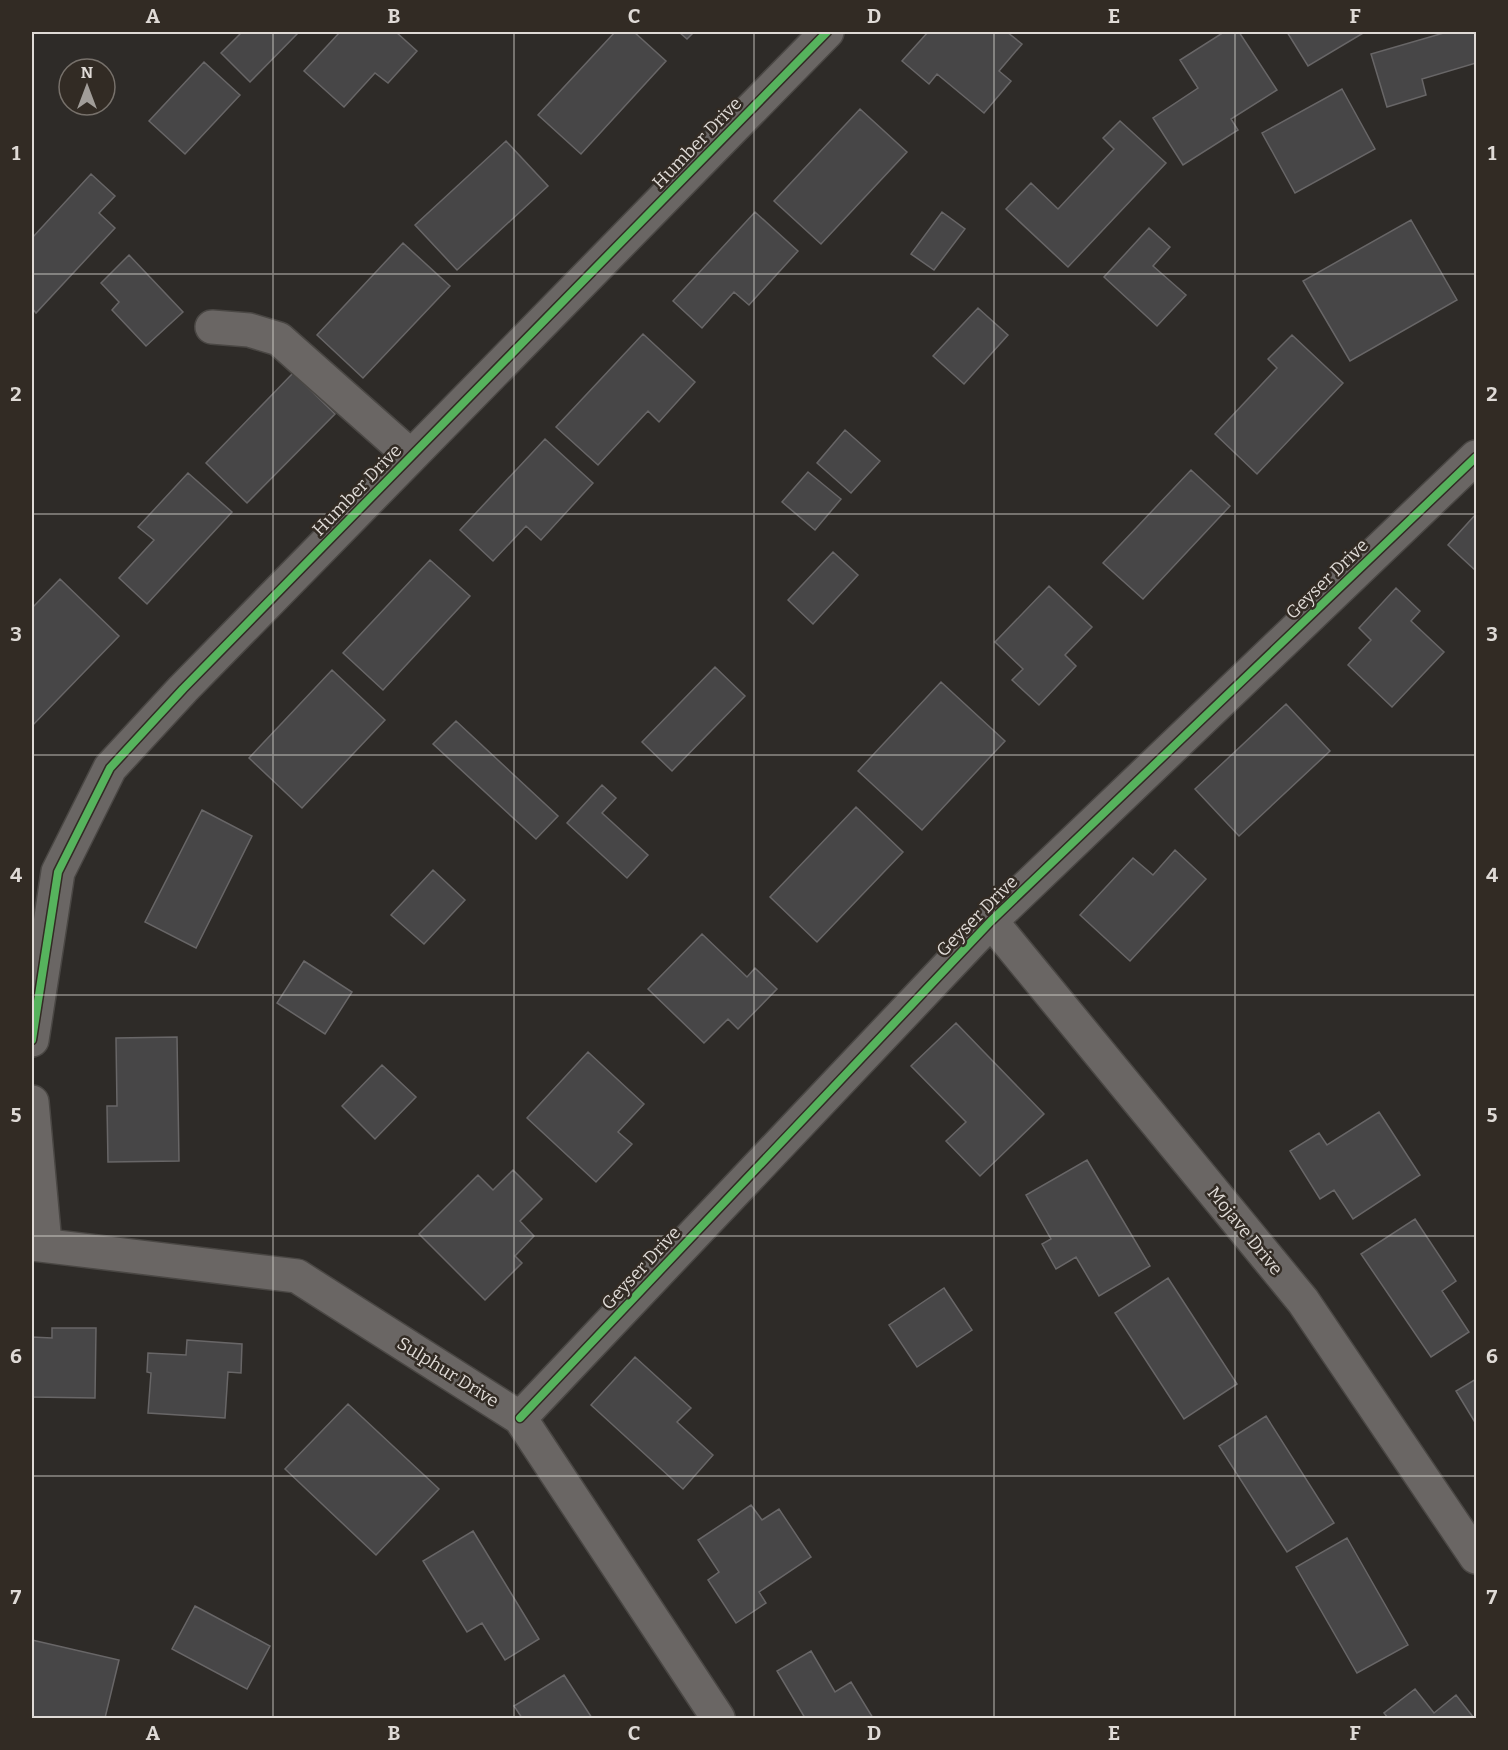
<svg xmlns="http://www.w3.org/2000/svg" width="1508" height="1750" font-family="Bitter,serif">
	<rect width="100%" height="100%" fill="#2e2b28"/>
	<path fill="#474647" stroke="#686667" stroke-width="1.5" d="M242 32H299L250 82 221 53Z
		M340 32H396L417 51 388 83 375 73 344 107 304 71Z
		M615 32H634L666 61 581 154 538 115Z
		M679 32H694L687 39Z
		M928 32H1007L1022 44 999 71 1011 81 984 113 937 74 929 84 902 61Z
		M1224 32H1239L1277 90 1231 119 1238 130 1183 165 1153 118 1198 88 1180 60Z
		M1287 32H1365L1308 66Z
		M1447 32H1476V63L1422 79 1426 95 1387 107 1371 54Z
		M204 62 240 95 185 154 149 121Z
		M1342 89 1375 149 1295 193 1262 133Z
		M860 109 907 152 821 244 774 201Z
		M1120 121 1166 163 1068 267 1006 209 1031 183 1058 209 1114 149 1103 138Z
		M506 141 548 186 457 270 415 225Z
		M91 174 115 196 99 213 115 228 36 313 32 308V238Z
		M755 212 798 251 749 305 734 292 702 328 673 301Z
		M942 212 965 229 934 270 911 254Z
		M1411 220 1457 300 1350 361 1303 281Z
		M1149 228 1170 247 1153 266 1186 295 1157 326 1104 277Z
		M403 243 450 286 363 378 317 335Z
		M129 255 183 312 146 346 112 310 119 302 101 283Z
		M978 308 1008 335 964 384 933 356Z
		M643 334 695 382 659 422 648 411 598 465 556 427Z
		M1292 335 1343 383 1257 474 1215 434 1277 368 1268 359Z
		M293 373 335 414 247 503 206 463Z
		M845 430 880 461 851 493 817 463Z
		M545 439 593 483 541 540 526 526 493 561 460 530Z
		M1191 470 1230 506 1143 599 1103 563Z
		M808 472 841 499 815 530 782 502Z
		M188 473 232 512 147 604 119 578 154 540 138 527Z
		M1476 514V571L1448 545Z
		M833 552 858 575 813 624 788 600Z
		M430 560 470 596 383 690 343 653Z
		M60 579 119 636 32 726V608Z
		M1049 586 1092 627 1065 655 1076 666 1039 705 1012 680 1023 669 995 642Z
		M1396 588 1420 611 1411 621 1444 652 1392 707 1348 665 1371 640 1359 628Z
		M715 667 745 696 672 771 642 742Z
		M332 670 385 720 302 808 249 758Z
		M941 682 1005 741 922 830 858 771Z
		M1286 704 1330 751 1239 836 1195 789Z
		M456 721 558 816 536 839 433 744Z
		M602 785 616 798 602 813 648 855 627 878 567 823Z
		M856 807 903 852 817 942 770 897Z
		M202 810 252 836 196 948 145 922Z
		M1175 850 1206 879 1130 961 1080 915 1133 858 1153 875Z
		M433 870 465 900 424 944 391 915Z
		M702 934 747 977 755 968 777 989 738 1029 728 1019 704 1043 648 989Z
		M304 961 352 992 325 1034 277 1003Z
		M956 1023 1044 1114 980 1176 946 1141 966 1122 911 1066Z
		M177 1037 179 1161 108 1162 107 1106H117L116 1038Z
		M588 1052 644 1104 618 1132 632 1144 596 1182 527 1118Z
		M382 1065 416 1097 375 1139 342 1106Z
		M1379 1112 1420 1175 1353 1219 1334 1190 1320 1199 1290 1151 1319 1133 1327 1145Z
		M1087 1160 1150 1266 1099 1296 1076 1257 1056 1269 1042 1244 1051 1239 1026 1195Z
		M513 1170 542 1199 520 1221 534 1236 515 1256 522 1263 485 1300 419 1234 478 1175 493 1190Z
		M1415 1219 1456 1281 1442 1291 1469 1332 1431 1357 1361 1254Z
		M1168 1278 1237 1384 1184 1419 1115 1313Z
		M944 1288 972 1330 917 1367 889 1325Z
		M52 1328H96L95 1398 32 1397V1337L52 1338Z
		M187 1340 242 1344 241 1373 228 1372 225 1418 148 1413 151 1373 147 1372 148 1353 186 1355Z
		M635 1357 691 1408 677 1422 713 1455 683 1489 591 1405Z
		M1476 1379V1424L1456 1391Z
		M348 1404 439 1489 376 1555 285 1469Z
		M1266 1416 1334 1523 1287 1552 1219 1446Z
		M751 1505 762 1520 779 1509 811 1557 759 1592 766 1603 736 1623 708 1580 719 1572 698 1540Z
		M473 1531 539 1639 505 1660 482 1623 467 1632 423 1561Z
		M1347 1538 1408 1645 1357 1673 1296 1567Z
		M195 1606 270 1646 247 1689 172 1649Z
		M32 1640 119 1660 105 1718H32Z
		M811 1651 835 1692 851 1682 873 1718H805L777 1671Z
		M564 1675 592 1718H522L514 1706Z
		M1415 1689 1434 1713 1456 1695 1474 1718H1388L1384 1713Z"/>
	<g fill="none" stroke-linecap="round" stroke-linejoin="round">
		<g stroke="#4a4744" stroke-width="36">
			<path id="minor" d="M212 327 249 330 279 339 411 456
				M991 921 1303 1301 1476 1557
				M32 1040 58 872 110 768 183 689 827 32
				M32 1102 45 1244
				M32 1244 297 1276 520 1418 718 1718
				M520 1418 991 921 1476 457"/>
		</g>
		<use href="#minor" stroke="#6a6664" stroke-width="33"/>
		<g stroke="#322b24" stroke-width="11">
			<path id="cycleway" d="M32 1040 58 872 110 768 183 689 827 32
				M520 1418 991 921 1476 457"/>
		</g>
		<use href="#cycleway" stroke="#56b35d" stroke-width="8"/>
	</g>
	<path fill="none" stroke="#dfdad6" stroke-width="1.5" stroke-opacity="0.55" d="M273 32V1718M514 32V1718M754 32V1718M994 32V1718M1235 32V1718M32 274H1476M32 514H1476M32 755H1476M32 995H1476M32 1236H1476M32 1476H1476"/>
	<g text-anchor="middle" stroke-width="5" stroke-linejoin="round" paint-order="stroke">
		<g font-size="18" fill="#dfdad6" stroke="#322b24">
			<text transform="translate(697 143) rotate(-46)" y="6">Humber Drive</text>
			<text transform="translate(357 490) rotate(-46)" y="6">Humber Drive</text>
			<text transform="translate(1327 579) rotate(-44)" y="6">Geyser Drive</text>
			<text transform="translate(977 916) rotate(-45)" y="6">Geyser Drive</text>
			<text transform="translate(1245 1231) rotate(51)" y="6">Mojave Drive</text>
			<text transform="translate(641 1268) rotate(-47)" y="6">Geyser Drive</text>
			<text transform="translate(448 1372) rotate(32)" y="6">Sulphur Drive</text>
		</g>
	</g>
	<rect width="1508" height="1750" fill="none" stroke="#322b24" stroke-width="66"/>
	<g transform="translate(87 87)"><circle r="28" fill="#322b24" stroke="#77716b" stroke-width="1.5"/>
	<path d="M0-4.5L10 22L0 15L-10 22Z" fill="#a19d99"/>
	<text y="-9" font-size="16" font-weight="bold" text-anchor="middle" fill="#dfdad6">N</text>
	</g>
	<rect x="33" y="33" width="1442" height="1684" fill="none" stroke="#dfdad6" stroke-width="2"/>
	<g font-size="20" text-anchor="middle" font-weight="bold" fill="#dfdad6">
		<text x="153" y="23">A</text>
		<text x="394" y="23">B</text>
		<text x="634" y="23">C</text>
		<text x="874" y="23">D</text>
		<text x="1114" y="23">E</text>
		<text x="1355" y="23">F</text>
		<text x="16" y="160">1</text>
		<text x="1492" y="160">1</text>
		<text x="16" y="401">2</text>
		<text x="1492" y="401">2</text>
		<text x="16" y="641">3</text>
		<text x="1492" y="641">3</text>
		<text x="16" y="882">4</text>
		<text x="1492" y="882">4</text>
		<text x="16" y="1122">5</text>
		<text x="1492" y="1122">5</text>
		<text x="16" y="1363">6</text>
		<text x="1492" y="1363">6</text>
		<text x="16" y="1604">7</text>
		<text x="1492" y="1604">7</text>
		<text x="153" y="1740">A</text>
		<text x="394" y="1740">B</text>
		<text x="634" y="1740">C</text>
		<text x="874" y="1740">D</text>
		<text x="1114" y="1740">E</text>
		<text x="1355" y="1740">F</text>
	</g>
</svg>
